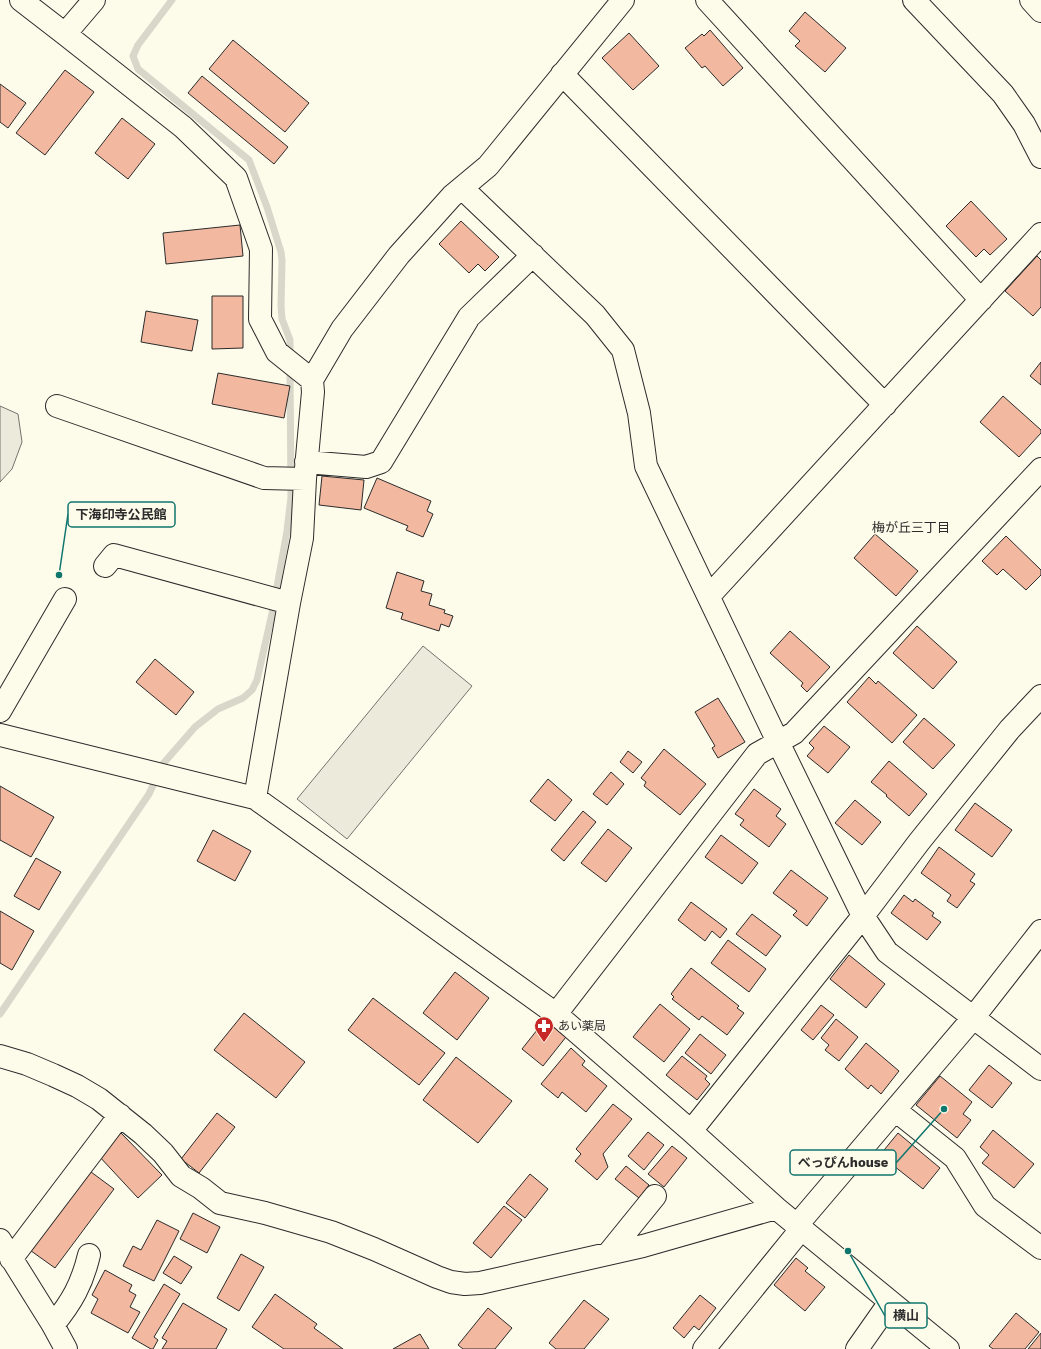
<svg xmlns="http://www.w3.org/2000/svg" width="1041" height="1349" font-family="'Work Sans','Noto Sans JP',sans-serif">
	<rect width="100%" height="100%" fill="#fdfbea"/>
	<path fill="#ecebdb" stroke="#74746e" d="M0 406 18 414 22 442 12 469 0 482Z"/>
	<path fill="#eceadb" stroke="#74746e" d="M423 646 472 686 347 839 297 799Z"/>
	<g fill="none" stroke-linecap="round" stroke-linejoin="round">
		<path stroke="#d8d7c9" stroke-width="7" d="M172 0 138 45 133 56 138 69 249 160 267 207 281 252 282 261 281 306 282 319 290 340V357
			M0 1014 149 794 162 765 195 727 218 709 243 698 252 690 257 680 273 609 287 531 291 497 290 368"/>
	</g>
	<path fill="#f2b8a0" stroke="#2b2b2b" d="M805 12 846 48 825 72 795 46 800 41 789 31Z
		M710 30 743 68 723 86 705 66 702 68 685 48 702 34 704 36Z
		M629 33 659 66 633 90 602 58Z
		M233 40 309 103 285 132 209 69Z
		M65 70 94 92 45 155 16 133Z
		M202 76 288 147 274 164 188 93Z
		M0 84 26 103 8 128 0 122Z
		M122 118 155 144 128 179 95 153Z
		M971 201 1007 239 990 255 984 249 976 257 946 226Z
		M461 221 499 257 485 271 478 264 469 273 439 244Z
		M240 225 243 256 166 264 163 233Z
		M1037 256 1041 260V307L1033 316 1005 291Z
		M212 296H243V348L212 349Z
		M146 311 198 320 192 351 141 342Z
		M1041 362V385L1030 376Z
		M218 373 290 386 284 418 212 404Z
		M1003 396 1041 430V433L1019 457 980 422Z
		M322 476 364 480 361 510 319 505Z
		M377 478 431 501 427 511 433 514 423 537 406 530 408 526 364 508Z
		M875 534 918 571 896 596 854 558Z
		M1006 536 1041 570V575L1026 590 1003 569 997 575 982 561Z
		M397 572 424 581 421 591 432 594 429 605 445 610 444 613 453 616 449 627 441 624 439 631 401 619 403 613 386 608Z
		M917 626 957 662 933 689 893 653Z
		M790 631 830 667 807 692 801 686 803 683 770 653Z
		M155 659 194 692 176 715 136 682Z
		M869 677 876 684 878 681 917 715 892 743 847 702Z
		M718 698 745 742 718 758 712 748 715 746 695 712Z
		M924 718 955 745 933 769 903 742Z
		M824 726 850 747 828 773 807 756 814 748 809 743Z
		M664 749 706 784 680 815 644 786 646 782 641 778Z
		M628 751 642 762 633 773 620 762Z
		M889 761 927 794 909 816 886 796 887 795 871 782Z
		M611 772 624 784 607 805 593 794Z
		M548 779 572 800 555 821 530 801Z
		M0 786 54 817 31 857 0 840Z
		M754 789 781 809 776 816 786 824 769 847 740 825 744 820 735 814Z
		M855 800 881 822 862 845 835 823Z
		M975 803 1012 830 992 857 955 830Z
		M583 811 596 822 564 861 551 850Z
		M608 829 632 848 606 882 581 863Z
		M213 830 251 851 235 881 197 861Z
		M721 835 758 863 742 884 705 857Z
		M939 847 975 874 970 881 975 884 957 908 947 901 951 895 921 873Z
		M36 858 61 872 39 910 14 896Z
		M791 870 828 898 807 926 793 915 797 911 773 893Z
		M904 895 913 902 915 899 934 913 932 916 941 922 927 940 891 913Z
		M691 902 727 929 720 938 712 931 705 941 678 920Z
		M0 911 34 931 12 970 0 963Z
		M752 914 781 936 766 956 736 934Z
		M728 940 766 969 749 992 711 963Z
		M849 955 885 984 866 1008 830 979Z
		M691 968 739 1006 737 1008 744 1013 727 1035 702 1016 699 1020 672 999 674 997 671 994Z
		M455 972 489 998 457 1040 423 1013Z
		M373 998 445 1053 419 1085 348 1030Z
		M660 1004 690 1029 664 1062 633 1037Z
		M821 1005 834 1015 813 1040 801 1030Z
		M244 1013 305 1062 276 1098 214 1050Z
		M836 1019 858 1037 839 1061 825 1050 829 1045 821 1038Z
		M545 1020 566 1037 543 1066 522 1049Z
		M700 1034 726 1055 711 1074 685 1053Z
		M866 1043 899 1071 881 1094 871 1085 868 1089 845 1069Z
		M571 1048 585 1061 582 1065 607 1086 586 1112 562 1092 558 1098 541 1084Z
		M682 1056 707 1076 705 1079 710 1084 697 1100 666 1075Z
		M456 1057 512 1101 478 1143 423 1100Z
		M989 1065 1012 1083 992 1108 969 1090Z
		M940 1076 972 1102 963 1114 971 1120 957 1138 916 1105Z
		M613 1104 632 1119 603 1154 608 1167 597 1180 575 1161 581 1154 576 1149Z
		M217 1113 235 1127 199 1173 181 1159Z
		M993 1130 1034 1164 1014 1188 982 1163 989 1155 980 1147Z
		M648 1132 664 1145 644 1170 628 1156Z
		M121 1133 162 1175 138 1198 98 1155Z
		M898 1133 940 1168 923 1189 880 1155Z
		M672 1146 687 1158 664 1187 648 1174Z
		M626 1166 649 1185 639 1198 615 1179Z
		M87 1169 114 1189 55 1268 27 1248Z
		M530 1174 548 1189 525 1218 506 1203Z
		M504 1206 522 1220 491 1258 473 1243Z
		M193 1213 220 1227 207 1253 180 1239Z
		M157 1220 179 1231 154 1281 123 1266 133 1246 141 1250Z
		M241 1254 264 1267 239 1311 217 1298Z
		M174 1256 192 1267 181 1284 163 1273Z
		M796 1258 808 1268 805 1271 825 1287 805 1311 774 1285Z
		M105 1270 132 1285 129 1291 136 1295 130 1307 140 1312 128 1333 91 1313 98 1299 92 1295Z
		M164 1284 180 1294 154 1337 158 1340 153 1349H151L132 1338Z
		M275 1294 317 1324 314 1328 343 1349H284L252 1327Z
		M700 1295 716 1308 699 1330 694 1326 684 1338 673 1328Z
		M584 1300 609 1319 584 1349H556L549 1343Z
		M183 1303 227 1329 216 1349H162L167 1341 162 1338Z
		M488 1308 512 1328 495 1349H463L458 1345Z
		M1016 1313 1039 1332 1025 1349H993L989 1346Z
		M1041 1333V1349H1028Z
		M420 1334 429 1349H393Z"/>
	<g fill="none" stroke-linecap="round" stroke-linejoin="round">
		<g stroke="#2b2b2b" stroke-width="24">
			<path id="street" d="M21 0 65 34 183 127 236 178 261 249 260 319 277 352 312 380
				M707 0 981 300
				M1031 0 1041 11
				M65 34 94 0
				M562 74 885 405
				M462 188 595 315 623 350 639 413 646 466 778 742 863 916 887 952 1041 1069
				M57 406 264 478 305 479
				M306 462 366 467 381 462 469 317 533 255
				M105 566 114 555 289 603
				M709 596 1041 234
				M0 711 65 599
				M0 735 255 798 556 1014 691 1131 776 1208 948 1349
				M255 798 289 603 302 538 305 479 313 392 312 380 342 329 399 255 452 196 488 166 623 0
				M556 1014 757 754 794 733 1041 469
				M0 1056 27 1064 53 1075 77 1086 99 1099 143 1134 163 1153 181 1176 201 1188 220 1203 265 1213 331 1232 374 1249 437 1277 451 1282 465 1284 480 1283 643 1246 776 1208
				M895 1110 955 1158 985 1206 1041 1248
				M691 1131 863 916 919 842 1010 729 1041 696
				M797 1225 973 1018 1041 931
				M0 1240 53 1325 66 1349
				M608 1254 655 1196
				M11 1259 120 1115
				M53 1325C72 1302 82 1284 89 1255
				M704 1349 802 1228
				M857 1349 890 1302"/>
		</g>
		<g stroke="#2b2b2b" stroke-width="24">
			<path id="secondary" d="M914 0 1003 94 1024 124 1041 157"/>
		</g>
		<use href="#street" stroke="#fdfbea" stroke-width="22"/>
		<use href="#secondary" stroke="#fdfbea" stroke-width="22"/>
	</g>
	<defs>
		<g id="pharmacy-pin" transform="scale(1)"><path d="M0 17L-7.5 6A9.5 9.5 0 1 1 7.5 6Z" fill="#c62828" stroke="#fdfbea"/><path d="M-2-6h4v4h4v4h-4v4h-4v-4h-4v-4h4Z" fill="#fff"/></g>
	</defs>
	<g fill-rule="evenodd">
		<use href="#pharmacy-pin" x="544" y="1026"/>
	</g>
	<g text-anchor="middle" stroke-width="3" stroke-linejoin="round" paint-order="stroke">
		<g font-size="12" fill="#2b2b2b" stroke="#fdfbea" text-anchor="start">
			<text x="558" y="1030">あい薬局</text>
		</g>
		<g font-size="13" fill="#2b2b2b" stroke="#fdfbea">
			<text x="911" y="532">梅が丘三丁目</text>
		</g>
	</g>
	<path fill="none" stroke="#0f766e" stroke-width="1.5" d="M59 575L68 514M944 1109L896 1163M848 1251L885 1316"/>
	<g fill="#0f766e" stroke="#fdfbea" stroke-width="1.5">
		<circle cx="59" cy="575" r="4"/>
		<circle cx="944" cy="1109" r="4"/>
		<circle cx="848" cy="1251" r="4"/>
	</g>
	<g fill="#fdfbea" stroke="#0f766e" stroke-width="1.5">
		<rect x="68" y="502" width="107" height="25" rx="4"/>
		<rect x="790" y="1150" width="106" height="25" rx="4"/>
		<rect x="885" y="1303" width="42" height="25" rx="4"/>
	</g>
	<g font-size="13" text-anchor="middle" font-weight="bold" fill="#2b2b2b">
		<text x="121" y="519">下海印寺公民館</text>
		<text x="843" y="1167">べっぴんhouse</text>
		<text x="906" y="1320">横山</text>
	</g>
</svg>
